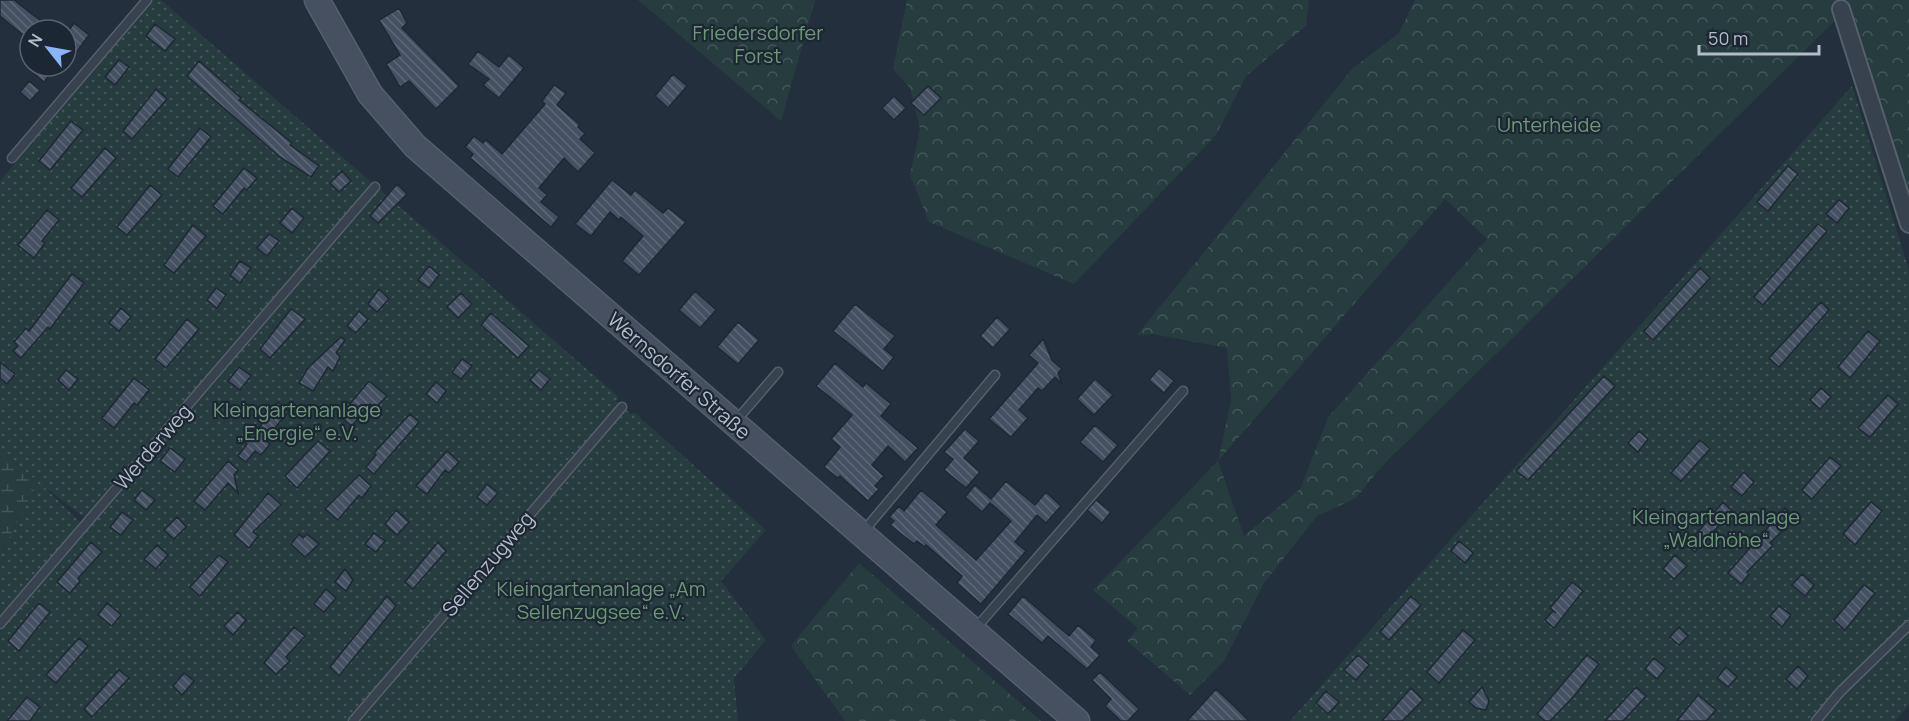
<svg xmlns="http://www.w3.org/2000/svg" width="1909" height="721" font-family="Manrope,sans-serif">
	<defs>
		<pattern id="grass-dots" width="8" height="8" patternUnits="userSpaceOnUse" patternTransform="scale(1.5)"><rect width="8" height="8" fill="#263c3f"/><path d="M2 2h.1M6 6h.1" fill="none" stroke="#435659" stroke-width="1.8" stroke-linecap="round"/></pattern>
		<pattern id="forest-crowns" width="20" height="18" patternUnits="userSpaceOnUse" patternTransform="scale(1.5)"><rect width="20" height="18" fill="#263c3f"/><path d="M2 6a3 3 0 1 1 6 0M12 15a3 3 0 1 1 6 0" fill="none" stroke="#435659"/></pattern>
		<pattern id="wetland-marsh" width="20" height="14" patternUnits="userSpaceOnUse" patternTransform="scale(1.5)"><rect width="20" height="14" fill="#263c3f"/><path d="M1 5h8M5 5V1M11 12h8M15 12V8" fill="none" stroke="#435659"/></pattern>
		<pattern id="building-back-hatch" width="6" height="6" patternUnits="userSpaceOnUse" patternTransform="scale(1.5)"><rect width="6" height="6" fill="#455162"/><path d="M-1 5l2 2M0 0l6 6M5-1l2 2" fill="none" stroke="#5d6877"/></pattern>
	</defs>
	<rect width="100%" height="100%" fill="#242f3e"/>
	<path fill="url(#grass-dots)" d="M152 0H161L619 397 616 401 631 414 634 412 766 530 721 581 766 640 734 678 738 721H0V631L93 524 43 486 81 523 0 617V555L38 482 0 449V181Z
		M1852 86 1909 270V705L1895 721H1290Z"/>
	<path fill="url(#forest-crowns)" fill-rule="evenodd" d="M638 0H815L781 121Z
		M907 0H1309L1306 26 1246 76 1216 135 1074 284 929 222 910 175 920 129 910 88 893 69Z
		M1415 0H1909V198L1848 8 1382 466 1356 498 1317 516 1264 583 1224 661 1190 695 1127 641 1138 628 1093 590 1218 461 1231 401 1227 348 1153 334 1137 335 1353 68 1399 33ZM1445 199 1487 239 1329 416 1300 489 1244 536 1218 461Z
		M859 563 1041 721H845L791 646Z"/>
	<path fill="url(#wetland-marsh)" d="M0 449 38 482 0 555Z"/>
	<path fill="url(#building-back-hatch)" stroke="#1f2835" stroke-width="1.5" d="M0 0H14L52 30H30L28 39 0 16Z
		M399 8 407 23 402 28 459 86 436 109 409 81 400 87 386 64 400 55 379 20Z
		M74 23 89 35 66 66V34Z
		M155 24 175 39 165 51 146 36Z
		M478 51 499 67 509 55 524 68 499 98 483 85 489 79 468 64Z
		M119 60 129 67 115 85 105 77Z
		M199 61 241 98 239 100 292 143 290 145 319 166 311 177 280 157 187 76Z
		M25 66H57L44 82Z
		M673 74 687 86 668 108 655 96Z
		M29 81 40 90 30 101 20 92Z
		M554 85 566 93 557 105 580 125 578 127 585 134 580 139 595 153 578 172 564 158 539 188 547 195 541 202 559 217 551 227 470 158 473 154 465 147 474 136 483 143 486 140 502 154 545 104 542 101Z
		M928 86 941 98 924 115 911 103Z
		M156 89 167 99 132 139 123 131Z
		M894 96 906 108 894 120 882 108Z
		M71 121 83 130 50 170 39 161Z
		M200 128 211 137 178 177 168 169Z
		M105 148 116 158 82 197 71 188Z
		M1788 166 1798 174 1768 211 1757 202Z
		M244 168 257 178 247 190 244 188 223 214 213 206Z
		M342 171 351 181 339 192 330 183Z
		M612 180 631 195 635 190 663 213 668 208 686 222 639 275 622 261 643 236 621 217 619 220 610 212 591 236 575 224Z
		M397 184 407 194 378 223 370 216Z
		M150 185 162 195 127 235 117 227Z
		M1839 200 1849 208 1837 223 1826 214Z
		M292 208 304 218 292 233 280 223Z
		M47 210 59 220 42 241 45 243 34 258 18 245Z
		M1818 224 1827 231 1763 305 1754 297Z
		M193 225 206 236 174 273 164 265Z
		M269 234 279 241 267 256 257 248Z
		M240 261 251 268 240 283 230 275Z
		M429 266 439 275 429 288 418 280Z
		M1700 268 1710 278 1653 340 1644 331Z
		M72 274 84 283 50 329 48 327 21 358 13 351 18 346 14 342 26 328 29 331Z
		M216 288 226 295 217 308 207 300Z
		M379 289 389 299 377 312 368 304Z
		M695 291 716 310 700 328 679 310Z
		M461 293 472 304 458 318 447 307Z
		M1821 302 1829 310 1779 367 1769 358Z
		M855 304 895 336 884 349 894 357 883 371 833 331Z
		M121 308 131 317 119 331 109 323Z
		M291 309 305 319 270 358 260 349Z
		M359 311 368 319 356 333 347 326Z
		M491 313 529 346 518 358 481 325Z
		M997 317 1010 329 993 348 980 336Z
		M187 319 199 329 166 368 155 359Z
		M738 322 759 340 738 364 717 347Z
		M1868 331 1880 341 1850 378 1838 367Z
		M341 337 345 340 336 353 340 357 333 371 328 367 313 391 299 383 308 368Z
		M1043 339 1052 360 1062 369 1058 373 1062 384 1055 377 1042 391 1038 388 1019 410 1028 418 1011 437 989 419 1038 363 1029 355Z
		M462 359 472 366 461 379 452 372Z
		M0 362 15 374 7 384 0 378Z
		M835 363 863 387 866 383 891 404 881 416 918 448 905 462 888 446 872 465 884 476 875 486 879 489 868 501 840 476 838 478 824 467 840 447 831 439 852 415 816 386Z
		M239 367 251 376 240 390 228 381Z
		M1159 368 1174 381 1164 393 1149 380Z
		M66 370 78 379 69 390 58 380Z
		M539 370 550 379 541 390 530 380Z
		M1604 376 1615 386 1528 480 1516 471Z
		M134 378 149 390 137 405 134 403 114 428 102 418Z
		M1095 379 1113 395 1094 415 1077 399Z
		M369 381 387 396 375 408 370 404 352 426 337 414 348 402 350 404Z
		M436 382 446 391 437 403 426 394Z
		M1821 388 1831 397 1820 409 1810 400Z
		M1888 395 1898 404 1870 437 1858 428Z
		M278 402 288 412 265 440 270 444 261 455 255 451 246 462 238 456 247 444 245 442 254 431 256 432Z
		M410 414 419 422 374 474 366 467 376 455 374 453Z
		M1095 425 1118 445 1103 462 1080 442Z
		M965 429 979 441 964 458 980 472 966 488 944 470 953 459 944 452Z
		M1639 431 1648 439 1638 452 1628 443Z
		M1700 440 1710 449 1681 481 1671 473Z
		M318 441 330 451 297 488 285 476Z
		M170 448 185 459 175 472 160 461Z
		M447 451 459 462 449 473 445 470 427 494 416 486Z
		M1830 457 1841 466 1812 499 1802 490Z
		M228 461 238 470 234 475 238 493 228 483 205 510 194 501Z
		M1744 472 1754 482 1742 496 1731 487Z
		M359 475 371 486 362 498 359 495 338 520 325 509Z
		M1006 481 1035 505 1046 492 1061 506 1046 523 1037 515 1015 542 1026 551 981 604 957 583 962 576 926 545 925 547 917 541 914 544 900 533 890 525 894 521 889 517 899 506 904 511 921 490 947 512 936 525 976 560 1011 521 990 503 982 512 965 497 975 485 991 499Z
		M487 484 498 493 487 505 477 497Z
		M142 490 155 500 146 510 134 500Z
		M268 493 281 505 253 532 258 536 249 548 234 535Z
		M1096 500 1111 512 1102 523 1087 510Z
		M1723 502 1732 511 1695 552 1687 545Z
		M1871 502 1882 511 1855 545 1843 534Z
		M1785 508 1795 518 1770 543 1773 545 1747 572 1749 574 1741 584 1728 573Z
		M396 510 409 522 397 535 385 524Z
		M122 512 133 520 121 535 110 527Z
		M177 517 186 527 174 539 164 530Z
		M374 533 385 541 376 552 365 544Z
		M299 534 303 538 307 534 319 544 305 557 291 544Z
		M1459 541 1473 553 1465 563 1451 551Z
		M91 542 102 552 78 578 80 581 70 593 57 582Z
		M438 542 446 551 413 589 405 582Z
		M157 545 168 555 156 569 144 559Z
		M219 555 228 562 200 596 190 587Z
		M1675 555 1687 566 1674 579 1663 569Z
		M345 569 353 580 346 591 335 582Z
		M1802 574 1814 585 1805 596 1792 585Z
		M1572 582 1583 591 1554 628 1545 620 1553 611 1556 613 1550 608Z
		M1864 585 1875 593 1845 630 1834 620Z
		M326 589 336 598 324 612 314 604Z
		M387 596 396 606 339 676 330 667Z
		M1023 596 1069 636 1078 625 1096 640 1091 647 1100 655 1087 669 1048 636 1042 643 1008 614Z
		M1411 596 1421 605 1389 640 1380 632Z
		M39 603 50 612 19 651 8 641Z
		M107 603 121 615 112 626 98 615Z
		M1779 606 1791 615 1782 627 1770 616Z
		M238 612 246 620 233 635 224 626Z
		M294 627 305 636 286 657 290 661 276 674 264 663Z
		M1679 627 1688 636 1679 645 1670 637Z
		M1463 630 1475 640 1439 683 1427 672Z
		M79 638 88 646 56 683 46 675Z
		M1358 655 1369 665 1356 680 1344 670Z
		M1587 655 1599 664 1574 696 1550 721H1545L1537 714Z
		M1654 658 1666 668 1657 679 1645 669Z
		M1798 666 1808 676 1797 689 1786 679Z
		M1726 667 1737 677 1728 687 1717 678Z
		M119 670 129 678 92 717 84 709Z
		M1100 672 1139 709 1128 721H1121L1105 706 1111 699 1092 680Z
		M184 673 194 681 182 695 173 686Z
		M1482 687 1489 701 1486 710 1476 708 1469 702Z
		M1636 687 1646 696 1623 721H1605Z
		M1411 688 1423 700 1402 721H1382Z
		M1216 689 1234 706 1249 721H1187Z
		M1326 691 1339 702 1328 714 1316 703Z
		M1698 695 1716 710 1706 721H1677Z
		M27 697 40 707 30 721H7Z"/>
	<g fill="none" stroke-linecap="round" stroke-linejoin="round">
		<g stroke="#565f6c" stroke-width="11">
			<path id="lane" d="M12 158 147 0
				M735 422 778 372
				M862 533 995 375
				M0 624 375 187
				M975 629 1183 391
				M353 721 622 407
				M1816 721 1840 692 1909 625"/>
		</g>
		<g stroke="#565f6c" stroke-width="20">
			<path id="street" d="M1841 9 1909 224"/>
		</g>
		<g stroke="#565f6c" stroke-width="27">
			<path id="secondary" d="M317 0 370 94 415 146 1077 721"/>
		</g>
		<use href="#lane" stroke="#38414e" stroke-width="8"/>
		<use href="#street" stroke="#38414e" stroke-width="16"/>
		<use href="#secondary" stroke="#465061" stroke-width="24"/>
	</g>
	<g text-anchor="middle" stroke-width="4.5" stroke-linejoin="round" paint-order="stroke">
		<g font-size="20" fill="#6b9a76" stroke="#1d2633">
			<text x="758" y="40">Friedersdorfer<tspan x="758" dy="23">Forst</tspan></text>
			<text x="1549" y="132">Unterheide</text>
			<text x="297" y="417">Kleingartenanlage<tspan x="297" dy="23">„Energie“ e.V.</tspan></text>
			<text x="1716" y="524">Kleingartenanlage<tspan x="1716" dy="23">„Waldhöhe“</tspan></text>
			<text x="601" y="596">Kleingartenanlage „Am<tspan x="601" dy="23">Sellenzugsee“ e.V.</tspan></text>
		</g>
		<g font-size="20" fill="#b4bcc9" stroke="#1d2633">
			<text transform="translate(679 376) rotate(41)" y="7">Wernsdorfer Straße</text>
			<text transform="translate(153 447) rotate(-49)" y="7">Werderweg</text>
			<text transform="translate(488 564) rotate(-50)" y="7">Sellenzugweg</text>
		</g>
	</g>
	<g transform="translate(48 48) rotate(301)"><circle r="28" fill="#1d2633" stroke="#59626f" stroke-width="1.5"/>
	<path d="M0-4.5L10 22L0 15L-10 22Z" fill="#8ab4f8"/>
	<text y="-9" font-size="16" font-weight="bold" text-anchor="middle" fill="#b4bcc9">N</text>
	</g>
	<path d="M1699 45v9h120v-9" fill="none" stroke="#b4bcc9" stroke-width="3"/>
	<text x="1708" y="45" font-size="18" fill="#b4bcc9" stroke="#1d2633" stroke-width="4.5" paint-order="stroke">50 m</text>
</svg>
